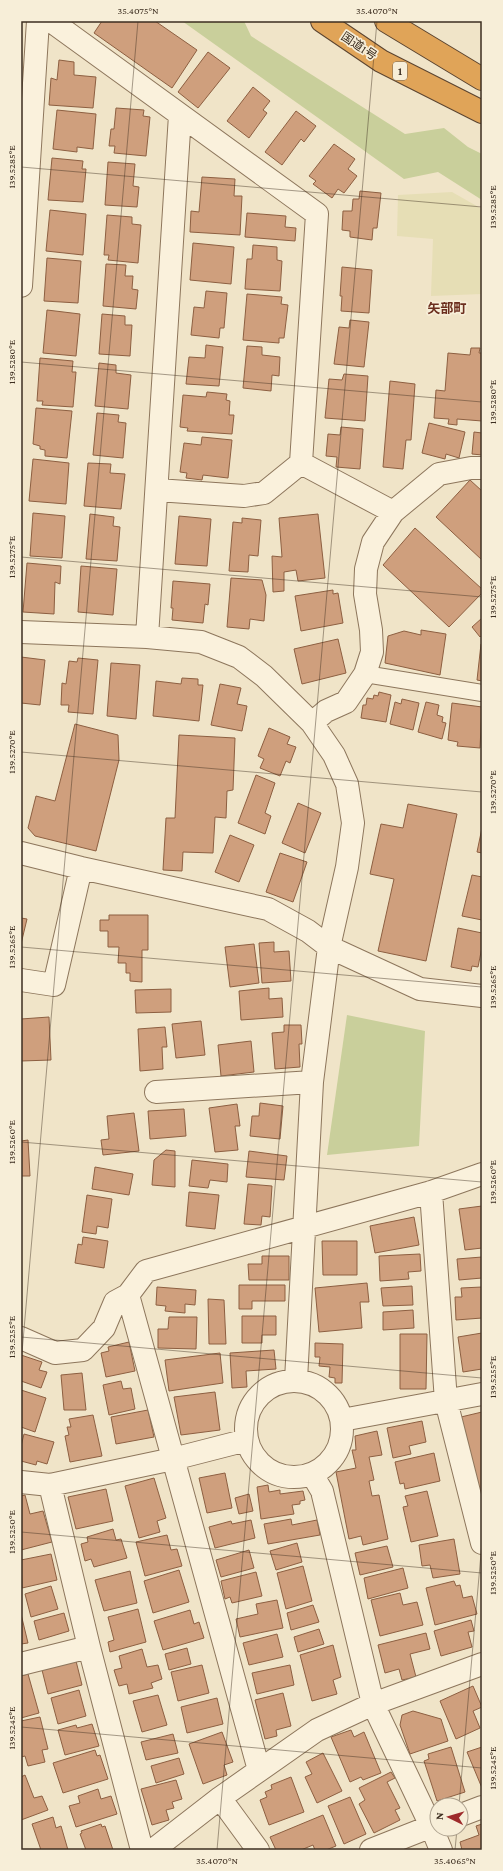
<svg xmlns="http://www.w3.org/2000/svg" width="503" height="1871" font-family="'Crimson Pro','Noto Sans JP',serif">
	<rect width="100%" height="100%" fill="#f0e4c8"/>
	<path fill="#e6deb5" d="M452 192 482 209V294L431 296 433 239 397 236 398 195Z"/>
	<path fill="#c9cf9b" d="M182 21H244L251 36 405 134 444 128 468 147 482 154V200L438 172 404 179Z
		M347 1015 425 1031 419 1146 327 1155Z"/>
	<path fill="#cf9f7d" stroke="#8d5f41" d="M102 21H155L197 50 172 88 94 33Z
		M208 52 230 68 198 108 178 92Z
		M59 60 74 62V75L96 77 93 108 49 105 51 78 57 80Z
		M253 87 270 101 263 110 267 113 249 138 227 121Z
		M116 108 144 110 143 116 150 117 146 156 114 153 115 146H109L111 129H114Z
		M57 110 96 114 93 149 77 147V152L53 149Z
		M296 111 316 126 304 142 301 139 282 165 265 152Z
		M334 144 355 159 348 169 357 176 344 193 338 189 332 198 313 184 316 181 309 176Z
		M52 158 83 161 82 169H86L83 202 48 200Z
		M108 162 135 164 133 186 139 187 137 207 105 205Z
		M202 177 235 179 234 196H242L240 235 190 232 191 211 199 212Z
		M360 191 381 193 377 228H373L372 240 350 237V231L342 230 343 211H352L353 199H359Z
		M50 210 86 214 83 255 46 251Z
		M247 213 286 216 285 227 296 228 295 241 245 237Z
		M107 215 132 217V224L141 225 138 263 108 260 109 255H104Z
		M193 243 234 247 231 284 190 280Z
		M253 245 277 247V260L282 261 280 291 245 289 247 259H252Z
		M47 258 81 261 78 303 44 301Z
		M106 264 126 265 125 276H133L132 289 138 290 136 309 103 306Z
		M342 267 372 270 369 313 341 311 342 296H340Z
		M206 291 227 293 224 328H220L219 338 191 335 194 307 204 308Z
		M247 294 282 297 281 304 288 305 284 338H279V343L243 340Z
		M47 310 80 314 76 356 43 353Z
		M102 314 125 316V325H132L130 356 99 354Z
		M350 320 369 322 364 367 334 364 339 327 349 328Z
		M206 345 223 347 219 386 186 384 189 357 205 358Z
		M247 346 262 347V355L280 357 279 376 272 375 271 391 243 388Z
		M471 348H480L479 353H482V421L457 419V425L448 424 449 419 434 418 436 390 445 391 448 353 470 355Z
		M40 358 73 361 72 372H76L73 407 42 405 43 401H37Z
		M99 363 116 365V373L131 375 128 409 95 406Z
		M344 374 368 376 365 421 325 418 329 379 342 380Z
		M390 381 415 384 411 440H406L403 469 383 467Z
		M207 392 227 394 226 400 230 401 229 415H234L232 434 187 431 188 428 180 427 183 395 206 397Z
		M36 408 72 411 67 458 45 456V450L40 449V446L33 444Z
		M97 413 119 415 118 422 126 423 123 458 93 455Z
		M429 423 465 432 459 458 446 454 445 459 422 453Z
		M341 427 363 429 360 469 336 467 337 457 326 456 328 434 340 435Z
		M474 432 482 433V455L472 454Z
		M202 437 232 440 228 478 203 475 202 480 186 478 187 473 180 472 184 443 201 445Z
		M33 459 69 463 66 504 29 501Z
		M88 463 111 464 110 473 125 474 121 509 84 506Z
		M470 480 482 491V560L436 517Z
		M33 513 65 516 62 558 30 556Z
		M90 514 114 517 113 526 120 527 117 561 86 559Z
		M318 514 325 578 298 581 296 570 284 572V591L273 592 272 556 282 557 279 518Z
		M179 516 211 519 207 566 175 564Z
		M242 518 261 520 258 556 249 555 248 572 229 571 233 522 242 523Z
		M415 528 482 589V593L449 627 383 565Z
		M27 563 61 566 60 584 55 582 54 614 23 612Z
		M81 566 117 569 113 615 78 612Z
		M231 578 262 580 266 595 264 621 250 619 249 629 227 627Z
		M173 581 210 584 208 605 205 604 203 623 172 620 173 608H171Z
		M333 590V594L338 593 343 623 301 631 295 596Z
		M482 618V635L480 637 472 627Z
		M421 630 446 634 440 675 385 663 388 636 404 631 421 635Z
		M338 639 346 673 302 684 294 649Z
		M481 644H482V681L477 680Z
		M21 657 45 660 40 705 21 703Z
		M78 658 98 660 93 714 68 712 69 705H61L62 683 66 684 69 661 77 662Z
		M111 663 140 665 136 719 107 716Z
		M182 678 198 679V685H203L199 721 153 716 156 681 181 684Z
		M220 684 241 688 237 704 247 706 242 731 211 725Z
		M379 692 391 695 386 722 361 718 363 705H366L367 698 373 699 374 695 378 696Z
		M402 699 419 703 413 730 390 724 395 702 401 704Z
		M426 702 439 705 437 715 443 717 442 722 446 723 442 739 418 732Z
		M452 703 482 707 480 748 457 746 458 742 448 740Z
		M75 724 118 735 119 760 96 851 35 836 28 828 36 796 55 801Z
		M269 728 290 737 287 744 296 747 290 763 286 761 280 776 260 768 264 759 258 756Z
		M179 735 235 738 233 790 227 791 226 818 215 817 213 853 183 852 182 871 163 870 166 818H175Z
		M256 775 275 783 265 813 271 816 265 834 238 823Z
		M298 803 321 813 305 853 282 843Z
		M408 804 457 814 426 961 378 951 394 879 370 874 381 824 403 828Z
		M482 828V853L477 852Z
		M230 835 254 845 239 882 215 872Z
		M280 853 307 862 293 902 266 892Z
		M472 875 482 877V920L462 916Z
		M109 915H148V950H142V982L130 981V973H126V963H118L119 947H108V931H100V920H109Z
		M21 918 27 919 21 944Z
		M458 928 482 933V947L478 967 472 966 471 971 451 967Z
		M274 942V952L289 951 291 981 262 983 259 943Z
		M254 944 259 983 230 987 225 947Z
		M269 988V999L282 998 283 1017 241 1020 239 991Z
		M171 989V1012L136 1013 135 990Z
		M49 1017 51 1060 21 1061V1019Z
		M201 1021 205 1055 176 1058 172 1024Z
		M284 1025H301L302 1044H299L300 1067 275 1069 272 1033 284 1032Z
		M165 1027 167 1047H162L163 1069 140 1071 138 1029Z
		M251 1041 254 1072 221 1076 218 1045Z
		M260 1103 283 1106 280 1139 250 1136 252 1116H259Z
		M237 1104 240 1126H235L238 1150 215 1152 209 1108Z
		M184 1109 186 1136 150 1139 148 1111Z
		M134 1113 139 1151 103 1155 101 1140 109 1139 107 1116Z
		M28 1140 30 1176H21V1141Z
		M166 1150 175 1151V1187L152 1185 154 1160Z
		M249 1151 287 1156 284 1180 246 1177Z
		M192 1160 228 1164 227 1182 210 1180 208 1188 189 1186Z
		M95 1167 133 1174 129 1195 92 1189Z
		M248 1184 272 1186 270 1217 262 1216 261 1225 244 1224Z
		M189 1192 219 1195 215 1229 186 1226Z
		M87 1195 112 1199 108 1228 97 1226 96 1234 82 1232Z
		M482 1206V1248L465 1250 459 1209Z
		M414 1217 419 1245 375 1253 370 1226Z
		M83 1237 108 1241 104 1268 75 1263 78 1244 82 1245Z
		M322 1241H357V1275H323Z
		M420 1254 421 1271 408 1272 409 1279 380 1281 379 1256Z
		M262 1256H289V1280H249L248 1264H262Z
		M482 1257V1278L459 1280 457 1259Z
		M367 1283 369 1302H360L362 1328 319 1332 315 1288Z
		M239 1285H285V1301H252V1309H239Z
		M412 1286 413 1305 383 1306 381 1288Z
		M157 1287 196 1290 195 1305 185 1304V1313L165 1311 166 1306 156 1305Z
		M482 1287V1318L456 1320 455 1297H462L461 1288Z
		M208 1299 224 1300 226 1344H209Z
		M413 1310 414 1328 383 1330V1312Z
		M242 1316H276V1335H262V1343H242Z
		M169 1317H197L196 1349 158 1348V1329H168Z
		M482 1333V1369L463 1372 458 1337Z
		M400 1334H427L426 1389H400Z
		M129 1342 135 1371 106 1377 101 1353 109 1351 108 1347Z
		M315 1343 343 1344 342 1383H335V1378L329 1377 330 1367 319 1366 320 1357H315Z
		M274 1350 276 1369 246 1371 247 1387 232 1388 230 1353Z
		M220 1353 223 1383 169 1391 165 1360Z
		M21 1355 42 1362 39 1370 47 1372 41 1388 21 1381Z
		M82 1373 86 1410H64L61 1375Z
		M121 1381 123 1389 131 1388 135 1409 109 1415 103 1385Z
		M21 1390 46 1398 35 1432 21 1427Z
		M215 1392 220 1430 181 1435 174 1397Z
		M148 1410 154 1437 116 1444 111 1417Z
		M482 1412V1493L480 1494 461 1417Z
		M93 1415 102 1456 70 1462 65 1436 69 1435 67 1427H71L69 1419Z
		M422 1421 426 1442 409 1446 411 1454 393 1458 387 1428Z
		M377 1431 382 1455 369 1457 374 1480 369 1481 372 1496 379 1495 388 1539 363 1545 361 1536 349 1539 336 1472 356 1468 352 1450H356L355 1436Z
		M24 1434 54 1442 47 1464 37 1461 36 1465 21 1461V1446Z
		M434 1453 440 1481 405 1489 404 1483 400 1484 395 1462Z
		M225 1473 232 1508 207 1513 199 1478Z
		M154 1478 166 1518 157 1521 160 1532 139 1538 125 1486Z
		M268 1485 269 1492 280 1490V1494L303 1491 305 1500 300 1501V1504L292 1505 294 1514 261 1519 257 1487Z
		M106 1489 113 1521 76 1529 68 1497Z
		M427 1491 438 1536 411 1542 403 1507 408 1506 405 1496Z
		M249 1494 253 1511 239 1514 235 1498Z
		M25 1495 30 1514 43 1511 52 1542 21 1550V1496Z
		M291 1519 292 1525 317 1520 320 1535 268 1544 264 1524Z
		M251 1520 255 1538 215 1548 209 1527 231 1521 232 1524Z
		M113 1529 116 1540 121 1539 127 1558 94 1567 91 1559 85 1561 81 1544 88 1542 87 1537Z
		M167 1535 171 1550 177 1549 182 1566 145 1576 136 1542Z
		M454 1539 460 1574 433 1578 430 1565 422 1566 419 1545Z
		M297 1543 302 1562 276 1570 270 1551Z
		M387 1546 393 1567 360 1575 355 1553Z
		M249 1550 254 1568 221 1577 216 1560Z
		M51 1554 57 1580 22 1588 21 1560Z
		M303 1566 312 1601 286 1609 277 1573Z
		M403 1568 408 1588 368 1599 364 1578Z
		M179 1570 189 1602 153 1613 144 1581Z
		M130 1571 137 1603 104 1611 95 1580Z
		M256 1572 262 1596 232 1603 230 1597 225 1599 221 1581Z
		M454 1581 456 1586 460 1585 463 1598 472 1596 477 1614 435 1625 426 1588Z
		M51 1586 58 1609 31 1617 25 1594Z
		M400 1593 403 1605 417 1602 423 1625 380 1636 371 1600Z
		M277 1600 283 1628 240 1637 236 1619 258 1614 256 1604Z
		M313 1605 319 1622 291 1630 287 1613Z
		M138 1609 146 1642 110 1652 108 1642 114 1640 108 1617Z
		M190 1610 194 1624 199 1622 204 1638 163 1650 154 1621Z
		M64 1613 69 1631 39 1640 34 1621Z
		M21 1614 28 1643 21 1644Z
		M471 1620 474 1631 468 1632 472 1647 441 1656 434 1631Z
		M319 1629 324 1644 298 1652 294 1637Z
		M426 1633 430 1649 410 1654 416 1677 402 1680 399 1669 385 1673 378 1645Z
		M277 1634 283 1657 249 1665 243 1643Z
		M333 1645 341 1677 333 1680 337 1694 312 1701 300 1655Z
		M187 1648 191 1664 169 1670 165 1654Z
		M142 1649 147 1667 158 1665 162 1679 151 1683 153 1688 129 1694 127 1684 119 1686 114 1670 122 1668 119 1656Z
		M76 1661 82 1685 48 1694 42 1670Z
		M202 1665 209 1693 178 1701 171 1672Z
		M290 1665 294 1685 257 1694 252 1673Z
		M28 1674 39 1713 21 1718V1676Z
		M473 1686 482 1707 473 1711 480 1728 456 1739 440 1701Z
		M79 1690 86 1716 58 1724 51 1698Z
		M283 1693 291 1726 276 1730 277 1736 265 1739 255 1700Z
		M158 1695 167 1725 142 1732 133 1701Z
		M217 1698 223 1724 187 1733 181 1707Z
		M413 1711 441 1719 448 1741 410 1754 400 1725 402 1715Z
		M40 1717 48 1749 42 1750 45 1762 28 1766 25 1756 21 1757V1721Z
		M92 1724 99 1746 65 1755 58 1730 76 1725 77 1728Z
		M351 1730 354 1737 364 1732 381 1773 363 1780 361 1777 350 1782 331 1737Z
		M222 1732 233 1762 224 1765 227 1775 203 1784 189 1744Z
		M173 1734 178 1753 146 1760 141 1742Z
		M451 1747 465 1792 437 1801 424 1761 429 1759 428 1754Z
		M482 1747V1788L467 1752Z
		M95 1750 97 1756 100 1755 108 1779 63 1793 53 1763Z
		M323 1753 342 1791 317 1803 305 1777 312 1774 306 1762Z
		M179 1758 184 1774 156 1783 151 1766Z
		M391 1772 395 1778 387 1782 400 1808 395 1810 400 1820 374 1833 359 1804 365 1800 359 1788Z
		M25 1775 34 1798 42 1796 48 1810 21 1820V1777Z
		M291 1777 304 1812 269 1825 260 1800 267 1797 265 1792 272 1789 271 1785Z
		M176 1780 182 1799 172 1802 174 1808 166 1810 169 1820 152 1825 141 1789Z
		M98 1789 101 1799 111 1796 117 1814 76 1827 69 1806 80 1803 78 1796Z
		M350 1797 366 1834 344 1844 328 1806Z
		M323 1815 336 1846 326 1850H315L313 1845 301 1850H276L270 1837Z
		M53 1817 56 1828 61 1826 68 1850H41L32 1824Z
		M101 1824 102 1827 105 1826 113 1850H86L80 1834 82 1833 81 1831Z
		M482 1824V1850H462L460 1842 479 1835 476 1826Z"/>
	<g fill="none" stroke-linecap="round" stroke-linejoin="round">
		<g stroke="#8d765c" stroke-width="18">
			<path id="lane" d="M365 674 482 693"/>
		</g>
		<g stroke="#8d765c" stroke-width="24">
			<path id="street" d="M51 21 317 214 301 463 264 493 244 496 157 490
				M21 286 38 21
				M301 463 393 512
				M21 632 147 637 201 642 239 657 264 676 312 723 334 755 347 784 353 823 347 867 329 947 312 1082 296 1380
				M147 637 180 115
				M312 723 326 711 346 702 365 674 372 652 371 630 365 594 366 569 373 542 393 512 439 474 471 468H482
				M21 853 81 868 268 909 308 931 329 947 420 989 482 996
				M21 980 54 985 81 868
				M156 1092 312 1082
				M431 1192 446 1401 482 1543
				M128 1295 259 1770
				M21 1338 55 1353 83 1350 104 1328 115 1302 128 1295 146 1271 431 1192 482 1174
				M246 1429a48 48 0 1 1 96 0a48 48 0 1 1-96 0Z
				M342 1420 482 1394
				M312 1474 322 1491 373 1704 431 1826 441 1850
				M21 1482 50 1485 173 1459 247 1440
				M50 1485 89 1647 142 1850
				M21 1664 89 1647
				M220 1798 258 1850
				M461 1815 482 1807
				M153 1850 220 1798 317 1730 373 1704 482 1664
				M371 1850 437 1824"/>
		</g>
		<g stroke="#5b4430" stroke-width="24">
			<path id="highway" d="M322 21 381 61 482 112
				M386 21 482 79"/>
		</g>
		<use href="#lane" stroke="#faf1dc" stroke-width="16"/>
		<use href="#street" stroke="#faf1dc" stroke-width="22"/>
		<use href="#highway" stroke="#e0a458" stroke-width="22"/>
	</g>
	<path fill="none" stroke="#3d2e20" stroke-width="1" stroke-opacity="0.45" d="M21 167 482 207M21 362 482 402M21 557 482 597M21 752 482 792M21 947 482 987M21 1142 482 1182M21 1337 482 1378M21 1364 138 21M21 1532 482 1573M21 1727 482 1768M459 1805 482 1542M217 1850 377 21M455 1850 457 1829"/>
	<g text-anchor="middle" stroke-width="3.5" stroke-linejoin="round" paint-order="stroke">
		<rect fill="#f7eed8" stroke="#756857" stroke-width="1" x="393" y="62" width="14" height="18" rx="3"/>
		<g font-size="11" font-weight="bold" fill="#3d2e20">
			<text x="400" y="75">1</text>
		</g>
		<g font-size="12" fill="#3d2e20" stroke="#f7eed8">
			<text transform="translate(359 46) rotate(34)" y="4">国道1号</text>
		</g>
		<g font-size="13" font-weight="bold" fill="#6b2e1e" stroke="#f7eed8">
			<text x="447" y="313">矢部町</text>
		</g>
	</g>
	<rect width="503" height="1871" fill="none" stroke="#f7eed8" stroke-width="44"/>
	<g transform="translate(449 1817) rotate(275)"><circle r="19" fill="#f7eed8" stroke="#ada18e"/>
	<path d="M0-3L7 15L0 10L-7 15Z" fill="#9e2a2b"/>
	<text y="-6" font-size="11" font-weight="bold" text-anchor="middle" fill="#3d2e20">N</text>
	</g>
	<rect x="22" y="22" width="459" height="1827" fill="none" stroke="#3d2e20" stroke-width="1.5"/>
	<g font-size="10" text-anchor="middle" fill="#3d2e20">
		<text x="138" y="14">35.4075°N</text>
		<text x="377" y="14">35.4070°N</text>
		<text transform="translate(11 167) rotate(-90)" y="4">139.5285°E</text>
		<text transform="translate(492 207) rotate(-90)" y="4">139.5285°E</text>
		<text transform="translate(11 362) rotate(-90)" y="4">139.5280°E</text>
		<text transform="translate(492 402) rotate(-90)" y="4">139.5280°E</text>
		<text transform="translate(11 557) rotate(-90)" y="4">139.5275°E</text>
		<text transform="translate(492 597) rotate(-90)" y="4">139.5275°E</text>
		<text transform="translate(11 752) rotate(-90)" y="4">139.5270°E</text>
		<text transform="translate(492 792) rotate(-90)" y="4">139.5270°E</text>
		<text transform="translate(11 947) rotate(-90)" y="4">139.5265°E</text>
		<text transform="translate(492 987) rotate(-90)" y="4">139.5265°E</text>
		<text transform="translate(11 1142) rotate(-90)" y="4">139.5260°E</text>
		<text transform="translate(492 1182) rotate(-90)" y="4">139.5260°E</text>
		<text transform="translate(11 1337) rotate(-90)" y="4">139.5255°E</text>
		<text transform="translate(492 1377) rotate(-90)" y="4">139.5255°E</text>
		<text transform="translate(11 1532) rotate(-90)" y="4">139.5250°E</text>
		<text transform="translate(492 1573) rotate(-90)" y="4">139.5250°E</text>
		<text transform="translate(11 1728) rotate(-90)" y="4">139.5245°E</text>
		<text transform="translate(492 1768) rotate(-90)" y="4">139.5245°E</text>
		<text x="217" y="1864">35.4070°N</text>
		<text x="455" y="1864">35.4065°N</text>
	</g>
</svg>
